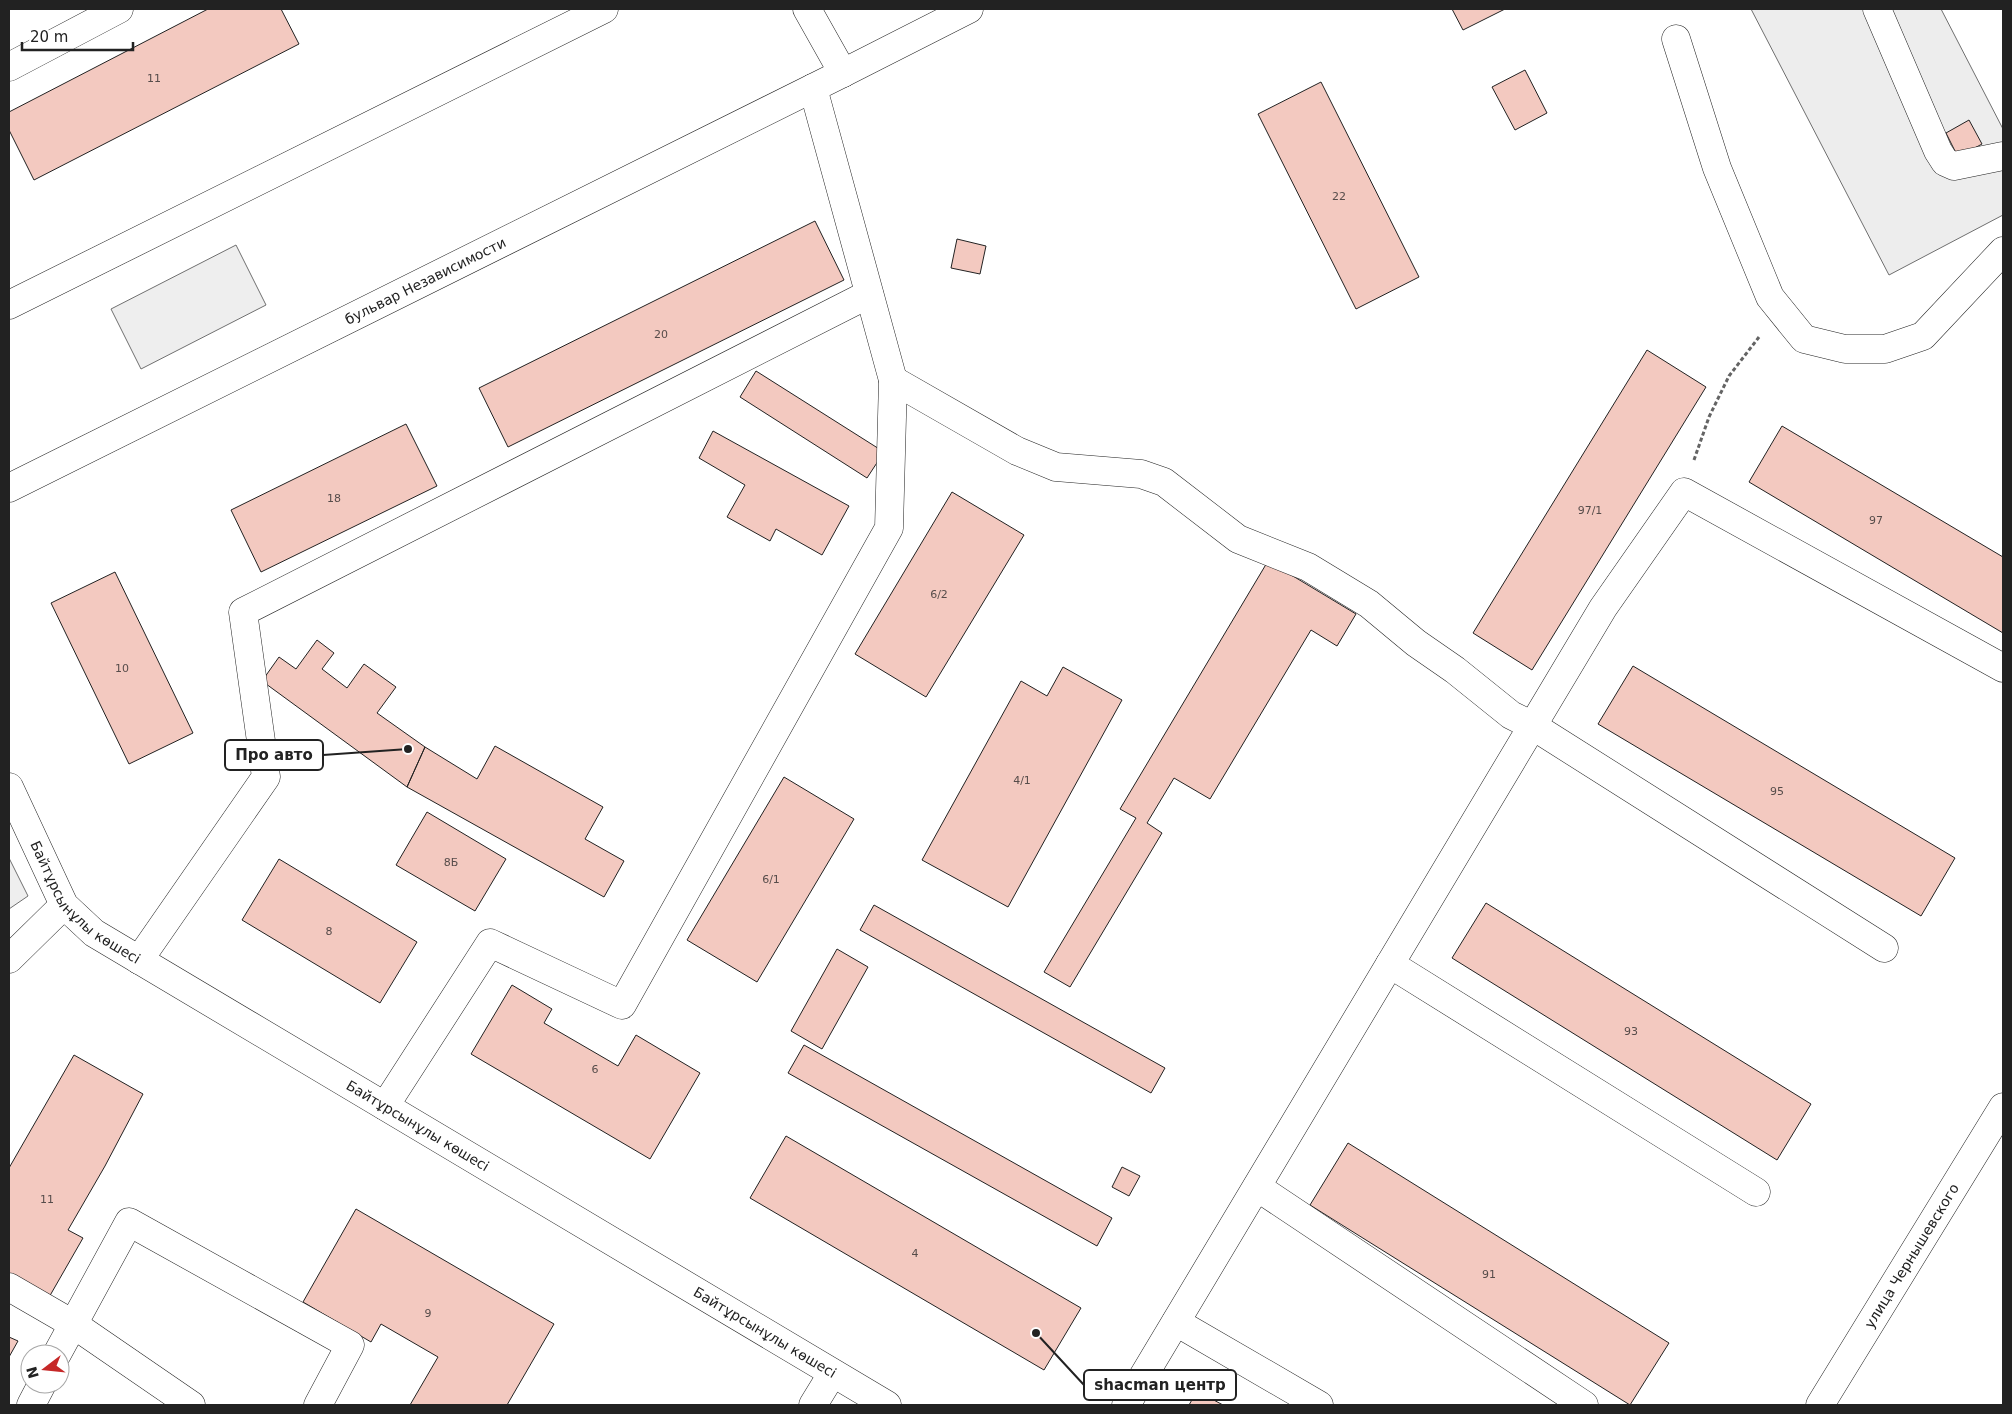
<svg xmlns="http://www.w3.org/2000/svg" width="2012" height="1414" font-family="'DejaVu Sans',sans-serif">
	<rect width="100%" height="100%" fill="#fff"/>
	<path fill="#eee" stroke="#6f6f6f" d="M236 245 266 305 141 369 111 309Z
		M9 858 28 896 9 909Z"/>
	<path fill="#ededed" stroke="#6f6f6f" d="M1751 9H1941L2003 129V215L1889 275Z"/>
	<path fill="#f3c9c0" stroke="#222" d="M208 9H281L299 44 34 180 9 130V112Z
		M1452 9H1505L1463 30Z
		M1525 70 1547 113 1515 130 1492 87Z
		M1321 82 1419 277 1356 309 1258 114Z
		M1969 120 1982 144 1958 157 1946 133Z
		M815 221 844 280 508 447 479 388Z
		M957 239 986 246 980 274 951 268Z
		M1647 350 1706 387 1532 670 1473 633Z
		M756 371 884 452 867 478 740 397Z
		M406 424 437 486 261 572 231 510Z
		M1782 426 2003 557V633L1749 482Z
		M713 431 849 506 822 555 776 529 770 541 727 517 745 485 699 458Z
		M952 492 1024 535 926 697 855 654Z
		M1268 561 1356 614 1337 646 1311 630 1210 799 1174 778 1147 823 1162 833 1070 987 1044 972 1136 818 1120 809Z
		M115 572 193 733 129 764 51 603Z
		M317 640 334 653 322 669 347 688 364 664 396 687 377 713 425 747 407 787 262 681 279 657 296 669Z
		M1633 666 1955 858 1921 916 1598 724Z
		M1063 667 1122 700 1008 907 922 860 1021 681 1047 696Z
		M495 746 603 807 585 839 624 861 604 897 407 787 425 747 477 779Z
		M784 777 854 819 757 982 687 940Z
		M427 812 506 859 475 911 396 865Z
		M279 859 417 942 380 1003 242 920Z
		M1486 903 1811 1104 1777 1160 1452 958Z
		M874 905 1165 1068 1151 1093 860 930Z
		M837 949 868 967 822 1049 791 1031Z
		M512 985 552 1009 544 1023 618 1066 636 1035 700 1073 650 1159 471 1054Z
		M804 1045 1112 1218 1097 1246 788 1073Z
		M74 1055 143 1094 105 1166 68 1230 83 1238 44 1306 9 1286V1168Z
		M786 1136 1081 1308 1044 1370 750 1198Z
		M1348 1143 1669 1343 1630 1405 1310 1205Z
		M1122 1167 1140 1176 1129 1196 1112 1187Z
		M356 1209 554 1324 507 1405H410L438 1357 381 1324 371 1342 303 1302Z
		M9 1337 18 1341 9 1357Z
		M1197 1391 1223 1405H1189Z"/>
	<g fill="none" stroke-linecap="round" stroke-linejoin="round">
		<g stroke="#222" stroke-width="29">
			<g id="minor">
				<path d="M807 9 843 73"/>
				<path d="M1877 9 1938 151 1945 162 1954 166 2003 156"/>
				<path d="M1676 39 1717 168 1770 297 1804 339 1845 349H1885L1923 336 2003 251"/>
				<path d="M9 67 119 9"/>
				<path d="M9 305 604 9"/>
				<path d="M893 380 1017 451 1056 467 1141 474 1164 482 1238 539 1308 567 1369 604 1416 643 1455 670 1511 715 1533 726 1884 948"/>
				<path id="s1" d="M9 488 843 73 969 9"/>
				<path id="s2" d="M9 787 64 905 94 933 887 1405"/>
				<path d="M9 959 64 905"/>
				<path d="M139 960 266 777 243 612 869 294"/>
				<path d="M1390 964 1756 1192"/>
				<path d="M385 1106 490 943 622 1005 889 528 893 380 813 88"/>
				<path d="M1257 1187 1584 1405"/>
				<path d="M9 1287 73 1324 191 1405"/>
				<path d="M1176 1322 1319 1405"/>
				<path d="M57 1354 129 1222 350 1345 318 1405"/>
				<path d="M31 1405 42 1384"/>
				<path d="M813 1405 832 1374"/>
				<path d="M1126 1405 1603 608 1684 492 2003 668"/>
				<path id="s3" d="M1820 1405 2003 1107"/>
			</g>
		</g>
		<path stroke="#646464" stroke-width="3" stroke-dasharray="4 2.5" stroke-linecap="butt" d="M1694 460 1709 417 1729 376 1759 337"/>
		<use href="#minor" stroke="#fff" stroke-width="28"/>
	</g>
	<g text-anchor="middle" stroke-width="4" stroke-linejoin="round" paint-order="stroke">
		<g font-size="11" fill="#564c4a">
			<text x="154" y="82">11</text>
			<text x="1339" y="200">22</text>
			<text x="661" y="338">20</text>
			<text x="334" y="502">18</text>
			<text x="1590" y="514">97/1</text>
			<text x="1876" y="524">97</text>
			<text x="939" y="598">6/2</text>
			<text x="122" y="672">10</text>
			<text x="1022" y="784">4/1</text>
			<text x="1777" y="795">95</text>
			<text x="451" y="866">8Б</text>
			<text x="771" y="883">6/1</text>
			<text x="329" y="935">8</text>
			<text x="1631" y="1035">93</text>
			<text x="595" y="1073">6</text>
			<text x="47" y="1203">11</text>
			<text x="915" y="1257">4</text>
			<text x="1489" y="1278">91</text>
			<text x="428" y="1317">9</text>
		</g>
		<g font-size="14" fill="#222" stroke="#fff">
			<text dy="5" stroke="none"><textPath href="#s1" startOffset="465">бульвар Независимости</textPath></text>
			<text dy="5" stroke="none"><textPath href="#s2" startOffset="142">Байтұрсынұлы көшесі</textPath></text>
			<text dy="5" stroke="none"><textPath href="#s2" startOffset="548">Байтұрсынұлы көшесі</textPath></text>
			<text dy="5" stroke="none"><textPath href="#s3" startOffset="175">улица Чернышевского</textPath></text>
			<text dy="5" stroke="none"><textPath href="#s2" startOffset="952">Байтұрсынұлы көшесі</textPath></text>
		</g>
	</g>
	<path fill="none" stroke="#222" stroke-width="2" d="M408 749L323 755M1036 1333L1084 1385"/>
	<g fill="#222" stroke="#fff" stroke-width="2">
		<circle cx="408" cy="749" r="5"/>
		<circle cx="1036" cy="1333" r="5"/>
	</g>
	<g fill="#fff" stroke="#222" stroke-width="2">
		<rect x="225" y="740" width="98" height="30" rx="5"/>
		<rect x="1084" y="1370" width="152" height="30" rx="5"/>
	</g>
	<g font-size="15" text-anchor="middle" font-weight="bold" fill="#222">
		<text x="274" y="760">Про авто</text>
		<text x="1160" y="1390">shacman центр</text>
	</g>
	<rect width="2012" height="1414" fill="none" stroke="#222222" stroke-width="20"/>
	<g transform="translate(45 1369) rotate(254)"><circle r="24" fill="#ffffff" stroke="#a7a7a7"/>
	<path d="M0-4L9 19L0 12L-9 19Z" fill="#c62828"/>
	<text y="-8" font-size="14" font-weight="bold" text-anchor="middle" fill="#222222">N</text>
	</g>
	<path d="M22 42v8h111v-8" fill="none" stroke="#222222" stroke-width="2.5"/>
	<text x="30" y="42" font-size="15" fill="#222222" stroke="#ffffff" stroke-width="4" paint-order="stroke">20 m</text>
</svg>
